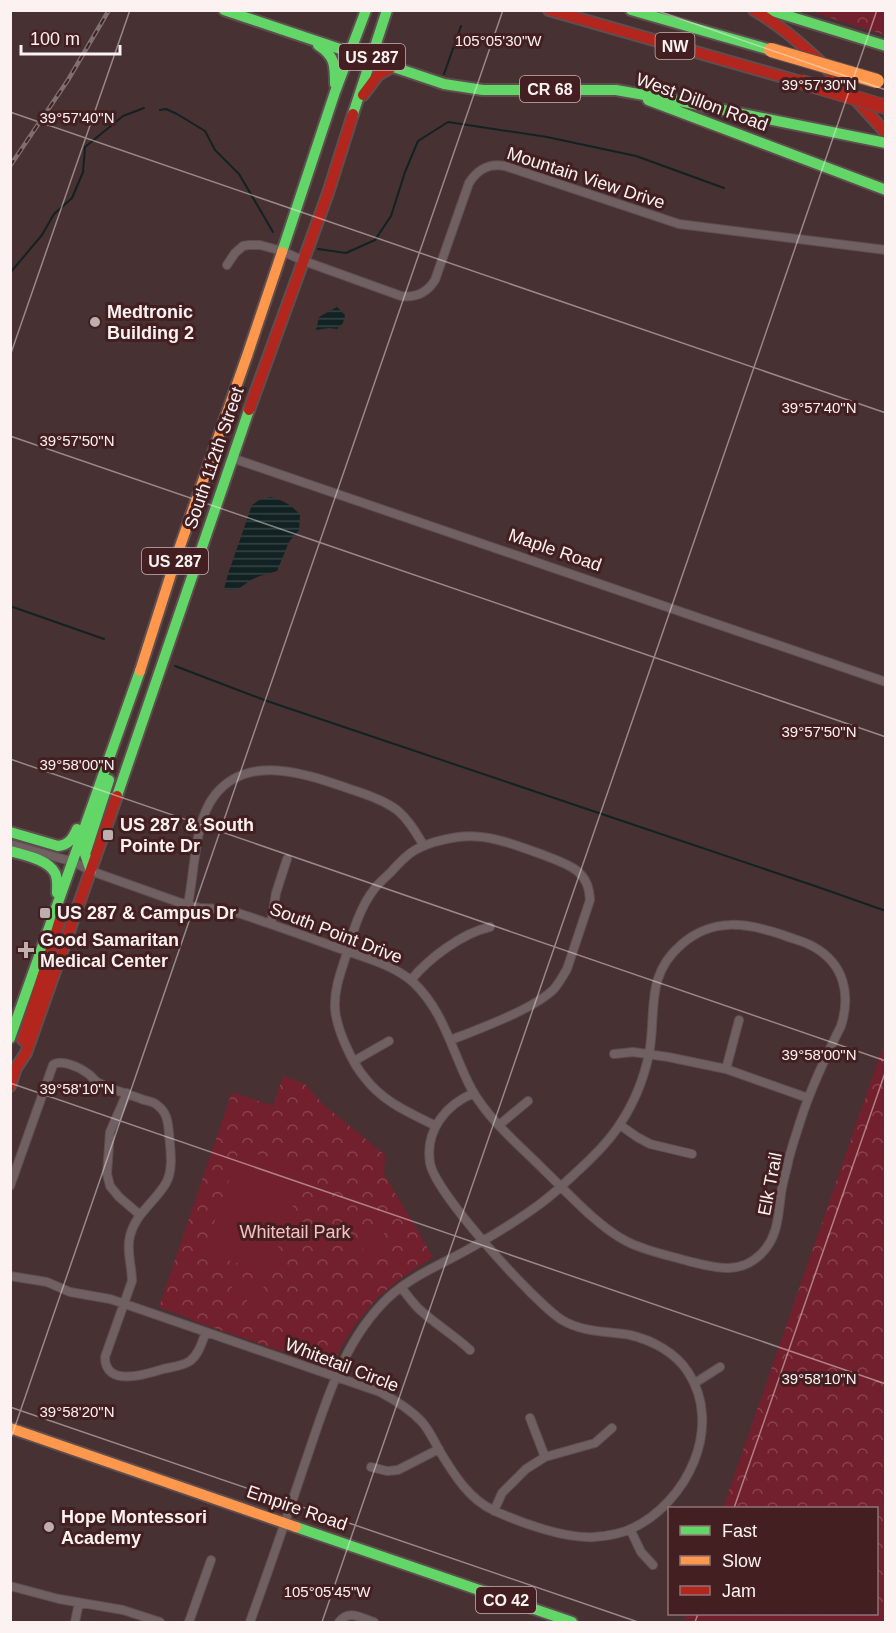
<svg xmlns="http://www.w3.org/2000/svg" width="896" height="1633" font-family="Helvetica,sans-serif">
	<defs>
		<pattern id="forest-crowns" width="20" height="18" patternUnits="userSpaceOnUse" patternTransform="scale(1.5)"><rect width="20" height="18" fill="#73202e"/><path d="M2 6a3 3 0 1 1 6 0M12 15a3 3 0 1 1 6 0" fill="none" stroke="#88414d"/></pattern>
		<pattern id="water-rules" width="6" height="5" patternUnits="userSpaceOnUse" patternTransform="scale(1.5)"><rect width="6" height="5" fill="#122222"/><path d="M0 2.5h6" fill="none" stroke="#354343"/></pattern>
	</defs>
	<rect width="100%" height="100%" fill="#473133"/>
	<path fill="url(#forest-crowns)" d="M808 11H885V35Z
		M885 1041V1622H684L687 1614H876V1508H723Z
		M283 1076 305 1084 323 1104 385 1155 384 1174 433 1257 401 1278 376 1299 354 1326 341 1347 333 1364 327 1367 191 1320V1319L159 1307 232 1092 273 1106Z"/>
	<path fill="#73202e" d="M240 1148 305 1171 269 1274 204 1252Z
		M371 1226 385 1231 376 1256 362 1252Z
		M236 1275 247 1279 239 1302 228 1298Z
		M253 1282 264 1286 256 1308 246 1304Z"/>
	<path fill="url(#water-rules)" d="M337 307 345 315 343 323 337 329 329 328 316 330 319 317Z
		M271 497C284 501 292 505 300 515L299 530 289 542 277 571C269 574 260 575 253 579 241 586 239 592 224 589L228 574 252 505 259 500Z"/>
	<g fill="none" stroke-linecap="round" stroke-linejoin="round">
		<path stroke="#122222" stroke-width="2" d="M444 74 461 26
			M160 110 166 109 177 114 205 131 215 150 239 174 273 232
			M318 249 346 253 375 240 391 216 405 172 418 141 448 122 547 137 636 156 724 188
			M10 273 42 235 54 214 72 198 83 172 85 147 123 116 144 108
			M10 606 104 639
			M175 666 267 701 815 886 886 911"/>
		<g stroke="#5e4e50" stroke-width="10">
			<path id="street" d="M227 265 235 253 243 246 249 245H260L282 251 304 261 401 296C416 298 427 293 435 280L469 183C478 169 489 163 505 166L679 224 886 250
				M232 458 886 682
				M10 844 59 858 72 861 91 871 178 902 200 908 222 909 238 913C271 924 305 936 338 948 363 957 392 964 413 982 445 1012 452 1053 472 1090 489 1120 519 1145 543 1169 566 1191 598 1227 626 1241 645 1251 667 1255 688 1261 713 1267 739 1276 761 1254 778 1237 778 1217 781 1194 782 1185 785 1176 787 1167 790 1151 796 1135 801 1119 811 1087 826 1056 841 1026 851 994 844 964 814 947 804 941 793 939 783 935 748 923 713 917 682 944 644 976 657 1013 649 1054 644 1078 634 1103 620 1124 610 1140 595 1155 581 1168 568 1180 555 1193 540 1204 517 1221 492 1236 467 1250 440 1265 412 1276 389 1297 341 1342 324 1409 303 1469 286 1520 268 1572 250 1622
				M188 904C195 871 194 821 215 795 248 753 306 774 347 788 364 794 382 799 397 810 409 820 416 833 424 846
				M271 924 276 893 287 859
				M411 980C428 959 462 933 490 927
				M614 1054 633 1052 668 1057 726 1069 808 1098
				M354 1061 389 1041
				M726 1069 739 1020
				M127 1093 110 1132 107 1174 110 1186 119 1197 140 1215
				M499 1125 528 1101
				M620 1125 637 1137 650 1144 692 1154
				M436 1126C410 1113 383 1102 365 1078 352 1063 336 1028 335 1008 334 991 340 974 345 959 352 935 359 908 375 888 380 882 386 877 391 872 398 864 405 856 415 850 427 843 444 839 458 837 489 833 518 846 546 856 570 865 589 871 590 900L567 969C563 976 559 983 554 989 534 1009 479 1029 451 1040
				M10 1186 53 1065C61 1059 79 1067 87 1073 91 1075 93 1079 97 1082 111 1090 129 1094 144 1100 148 1101 154 1102 157 1105 167 1112 168 1122 169 1133 170 1148 174 1169 166 1183 155 1202 135 1214 130 1236 126 1251 132 1266 132 1281L105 1357C105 1388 147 1374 163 1369 172 1367 183 1366 190 1361 199 1354 202 1342 206 1332
				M10 1276 47 1282 70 1292 110 1299 125 1304 380 1392C395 1400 410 1409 422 1422 429 1430 434 1440 439 1450 453 1473 469 1500 495 1511 521 1523 566 1539 594 1537 607 1536 620 1534 631 1529 687 1503 724 1427 688 1372 676 1353 652 1340 630 1335 607 1331 584 1333 562 1320 534 1302 435 1193 430 1163 425 1131 445 1105 474 1093
				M401 1287C407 1295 412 1302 419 1309 435 1324 454 1335 470 1350
				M695 1383 720 1367
				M530 1418 545 1457
				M371 1467 387 1471 398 1470 439 1449
				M494 1511 502 1493 526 1469 545 1457 595 1443 612 1428
				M630 1529 641 1552 653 1565
				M10 1586 59 1599 123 1610 160 1622
				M75 1622 79 1603
				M189 1622 211 1560
				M339 1622C349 1609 361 1618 374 1622"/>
		</g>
		<g stroke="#5e4e50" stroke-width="14">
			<path id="fast" d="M224 10 444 84 483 90H616
				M631 10 771 50
				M769 10 886 46
				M318 45C335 56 335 65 335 84
				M616 90 684 102 886 143
				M648 100 886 190
				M353 114 387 10
				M282 252 335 92 366 10
				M117 796 249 410
				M10 832 58 846C69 845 73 838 77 829
				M10 851C23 855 48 859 55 873 58 879 57 886 57 893
				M91 871 85 854 109 780
				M10 1038 140 671
				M296 1527 572 1622"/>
		</g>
		<g stroke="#5e4e50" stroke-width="14">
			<path id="slow" d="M140 671 178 552 248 353 282 252
				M10 1428 296 1527"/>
		</g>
		<g stroke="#5e4e50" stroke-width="14">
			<path id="jam" d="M549 10 801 82
				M754 10C808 42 844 87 886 133
				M363 95 378 75 392 67
				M249 410 328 193 353 114
				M23 1040 61 916
				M10 1086 16 1068 26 1053 117 796"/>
		</g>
		<use href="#street" stroke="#706061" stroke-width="8"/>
		<use href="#fast" stroke="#63d668" stroke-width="10"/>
		<use href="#slow" stroke="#ff974d" stroke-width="10"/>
		<use href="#jam" stroke="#b3261e" stroke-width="10"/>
		<g stroke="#7e7070" stroke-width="4.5">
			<path id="rail" d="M10 166 68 80 109 10"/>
		</g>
		<use href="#rail" stroke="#441f22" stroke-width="2" stroke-dasharray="7" stroke-linecap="butt"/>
		<g stroke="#5e4e50" stroke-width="16" stroke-linecap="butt">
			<path id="slow-bridge" d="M771 50 877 81"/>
		</g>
		<g stroke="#5e4e50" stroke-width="16" stroke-linecap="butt">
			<path id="jam-bridge" d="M801 82 886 107"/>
		</g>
		<use href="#slow-bridge" stroke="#ff974d" stroke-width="14"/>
		<use href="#jam-bridge" stroke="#b3261e" stroke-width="14"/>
	</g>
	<path fill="none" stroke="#fcf2f2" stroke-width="1.5" stroke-opacity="0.45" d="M655 10 886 90M10 112 886 413M10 356 130 10M10 436 886 737M10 759 886 1061M10 1083 886 1384M10 1407 638 1622M10 1441 503 10M734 1508 886 1070M322 1622 877 10M695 1622 698 1614"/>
	<g fill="#bdaeaf" stroke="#441f22" stroke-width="2">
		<circle cx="95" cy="322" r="6"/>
		<rect x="102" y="829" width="12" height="12" rx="3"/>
		<rect x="39" y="907" width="12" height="12" rx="3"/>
		<path d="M23 941h6v6h6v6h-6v6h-6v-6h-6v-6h6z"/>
		<circle cx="49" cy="1527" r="6"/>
	</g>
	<g text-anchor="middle" stroke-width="6" stroke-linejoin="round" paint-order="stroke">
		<g fill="#441f22" stroke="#c5b3b4" stroke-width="1.5">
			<rect x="655.5" y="33" width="39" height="26" rx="4.5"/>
			<rect x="339" y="44" width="66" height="26" rx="4.5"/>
			<rect x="520" y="76" width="60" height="26" rx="4.5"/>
			<rect x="142" y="548" width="66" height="26" rx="4.5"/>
			<rect x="476" y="1587" width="60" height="26" rx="4.5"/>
		</g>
		<g font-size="16" font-weight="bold" fill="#fcf2f2">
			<text x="675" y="52">NW</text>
			<text x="372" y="63">US 287</text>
			<text x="550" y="95">CR 68</text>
			<text x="175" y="567">US 287</text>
			<text x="506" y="1606">CO 42</text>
		</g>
		<g font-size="18" fill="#fcf2f2" stroke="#441f22">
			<text transform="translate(702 102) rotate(20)" y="6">West Dillon Road</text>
			<text transform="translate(586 178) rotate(18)" y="6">Mountain View Drive</text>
			<text transform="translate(214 458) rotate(-71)" y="6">South 112th Street</text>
			<text transform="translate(555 550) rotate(19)" y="6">Maple Road</text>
			<text transform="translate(336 933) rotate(21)" y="6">South Point Drive</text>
			<text transform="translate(770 1184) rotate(-79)" y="6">Elk Trail</text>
			<text transform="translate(342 1365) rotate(21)" y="6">Whitetail Circle</text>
			<text transform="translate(297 1508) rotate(19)" y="6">Empire Road</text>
		</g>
		<g font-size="18" font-weight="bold" fill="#fcf2f2" stroke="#441f22" text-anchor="start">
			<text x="107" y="318">Medtronic<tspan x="107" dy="21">Building 2</tspan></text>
			<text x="120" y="831">US 287 &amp; South<tspan x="120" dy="21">Pointe Dr</tspan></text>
			<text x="57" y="919">US 287 &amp; Campus Dr</text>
			<text x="40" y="946">Good Samaritan<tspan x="40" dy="21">Medical Center</tspan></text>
			<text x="61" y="1523">Hope Montessori<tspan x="61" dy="21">Academy</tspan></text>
		</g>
		<g font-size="18" fill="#f7c0c2" stroke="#441f22">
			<text x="295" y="1238">Whitetail Park</text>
		</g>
	</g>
	<g font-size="15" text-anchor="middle" fill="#fcf2f2" stroke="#441f22" stroke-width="6" stroke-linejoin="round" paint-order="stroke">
		<text x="498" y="46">105°05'30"W</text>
		<text x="819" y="90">39°57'30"N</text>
		<text x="77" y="123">39°57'40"N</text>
		<text x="819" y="413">39°57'40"N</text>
		<text x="77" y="446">39°57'50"N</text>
		<text x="819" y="737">39°57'50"N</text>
		<text x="77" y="770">39°58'00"N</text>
		<text x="819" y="1060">39°58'00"N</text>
		<text x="77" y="1094">39°58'10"N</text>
		<text x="819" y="1384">39°58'10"N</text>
		<text x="77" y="1417">39°58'20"N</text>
		<text x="327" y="1597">105°05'45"W</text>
	</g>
	<rect width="896" height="1633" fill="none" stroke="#fcf2f2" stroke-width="24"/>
	<rect x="668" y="1507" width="210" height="108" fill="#441f22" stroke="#8e7375" stroke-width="1.5"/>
	<rect x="680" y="1526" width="30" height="9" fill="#63d668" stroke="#8e7375" stroke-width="1.5"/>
	<text x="722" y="1537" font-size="18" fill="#fcf2f2">Fast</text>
	<rect x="680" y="1556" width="30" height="9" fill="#ff974d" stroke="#8e7375" stroke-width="1.5"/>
	<text x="722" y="1567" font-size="18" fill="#fcf2f2">Slow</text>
	<rect x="680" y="1586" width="30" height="9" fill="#b3261e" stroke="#8e7375" stroke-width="1.5"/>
	<text x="722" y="1597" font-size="18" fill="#fcf2f2">Jam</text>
	<path d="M21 45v9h99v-9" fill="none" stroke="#fcf2f2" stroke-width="3"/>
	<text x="30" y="45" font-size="18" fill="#fcf2f2" stroke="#441f22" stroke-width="4.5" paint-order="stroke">100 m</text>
</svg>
